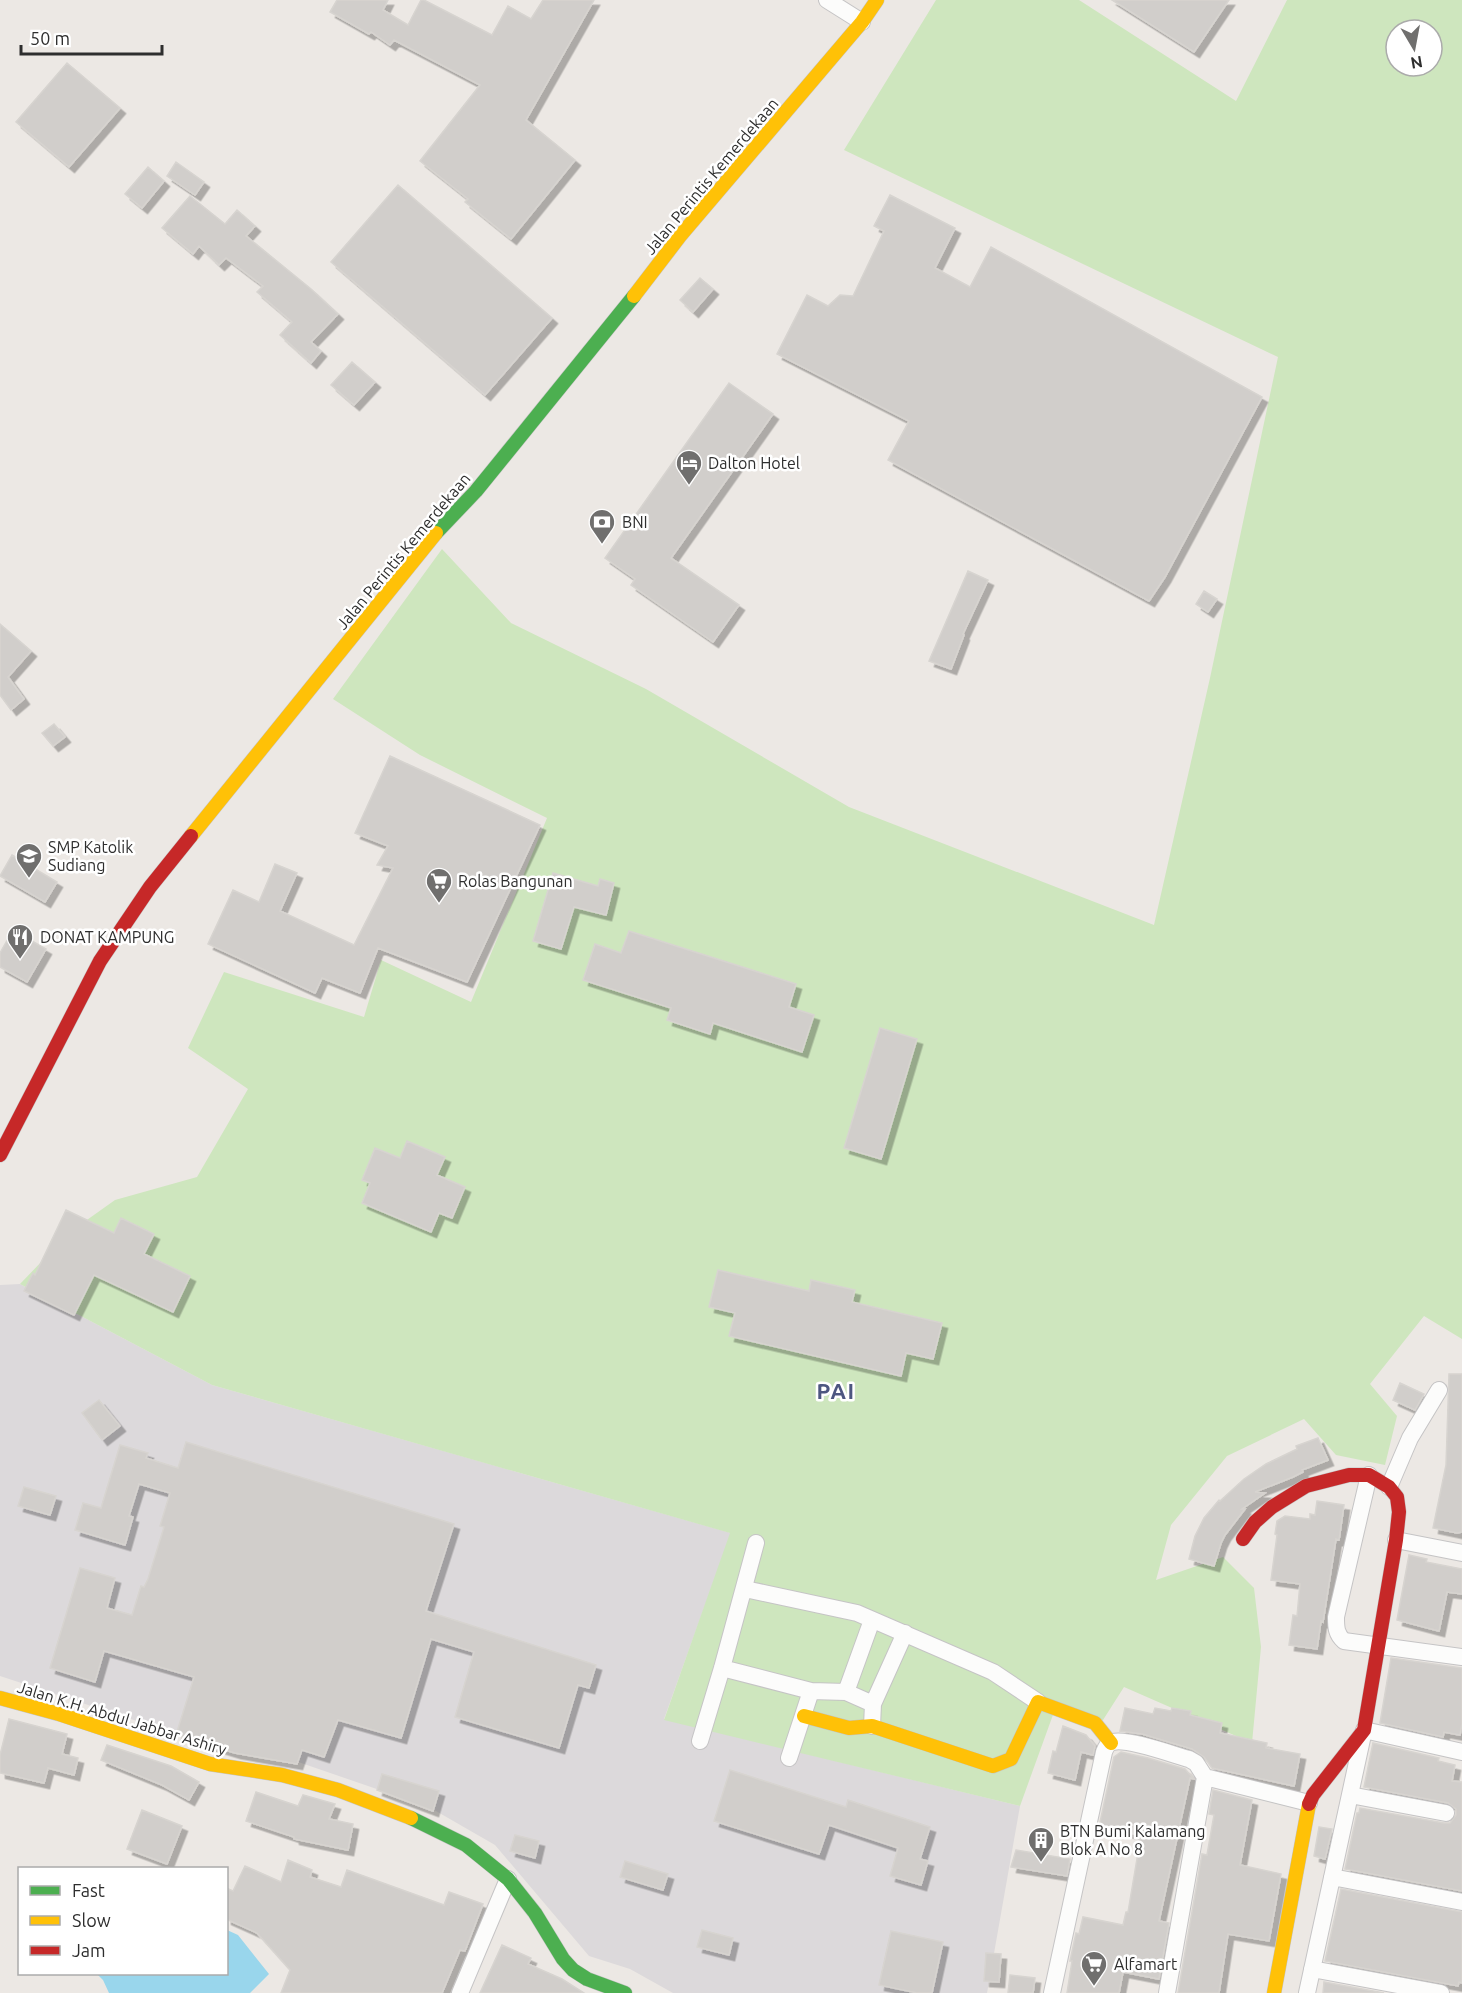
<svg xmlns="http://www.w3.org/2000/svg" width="1462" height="1993" font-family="Ubuntu,sans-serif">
	<defs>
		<filter id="shadow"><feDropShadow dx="5.5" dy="5.5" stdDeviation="0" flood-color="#0004"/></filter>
	</defs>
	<rect width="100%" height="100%" fill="#ece8e4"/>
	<path fill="#dcd9db" d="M20 1284 212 1385 731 1533 664 1719 1020 1806 987 1993H673L630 1969 589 1956 495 1845 429 1807 246 1744 216 1747 0 1676V1285Z"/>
	<path fill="#cee6be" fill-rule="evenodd" d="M936 0H1079L1236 101 1287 0H1462V1339L1424 1316 1370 1384 1397 1416 1385 1465 1336 1455 1304 1419 1227 1456 1171 1525 1156 1580 1223 1557 1254 1588 1261 1647 1252 1743 1124 1687 1103 1720 1054 1712 1020 1806 664 1720 730 1533 212 1385 20 1284 70 1232 115 1200 197 1177 248 1089 188 1048 224 972 364 1017 381 960 471 1002 547 818 420 755 333 699 442 549 511 623 646 689 849 807 1154 925 1210 678 1278 357 844 150ZM1396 30H1432V66H1396Z"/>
	<path fill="#99d6ec" d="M227 1930 238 1935 269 1974 250 1993H109L103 1980 97 1974H226Z"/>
	<path fill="#d1cecb" stroke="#d7d4d0" stroke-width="1.5" filter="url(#shadow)" d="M337 0H388L383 10 408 25 421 0H424L492 35 508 6 531 19 543 0H594L526 120 575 160 511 239 465 202 468 199 420 161 480 85 394 40 390 45 371 32 369 34 330 12Z
		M1112 0H1229L1194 52Z
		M67 63 120 108 69 167 16 122Z
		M176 162 204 182 195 195 167 176Z
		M148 167 164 181 142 208 125 194Z
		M398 185 552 318 485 395 331 262Z
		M890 195 955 228 935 268 970 287 991 247 1262 397 1165 577 1149 601 888 460 909 421 777 354 807 295 828 306 840 295 853 296 884 231 874 226Z
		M190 196 225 224 237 210 255 226 246 236 311 289 338 314 311 342 321 351 311 363 280 335 292 322 257 292 263 286 226 258 219 265 199 246 193 254 162 228Z
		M700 278 713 289 693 312 680 300Z
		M352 362 375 382 354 405 331 385Z
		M729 383 773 414 671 558 739 605 713 642 631 585 635 579 605 558Z
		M968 571 988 580 963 634 964 635 951 669 929 661Z
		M1204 591 1217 599 1208 612 1196 604Z
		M0 624 31 651 8 677 24 699 11 710 0 695Z
		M54 724 65 737 53 746 42 733Z
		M390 756 540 825 467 982 378 948 360 993 322 978 315 993 208 944 233 890 259 902 275 864 297 873 280 911 354 945 393 868 377 865 388 846 355 833Z
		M12 855 57 882 45 902 0 876Z
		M553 873 598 886 600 879 614 883 606 915 574 907 561 949 533 941Z
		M13 930 46 949 27 982 0 967V953Z
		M629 931 796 984 789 1007 814 1015 802 1052 713 1023 710 1034 667 1020 671 1008 583 980 595 944 621 953Z
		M880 1028 917 1039 881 1159 844 1148Z
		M407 1141 445 1157 437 1175 465 1187 452 1218 439 1213 431 1232 362 1203 370 1183 362 1180 375 1148 400 1158Z
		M66 1210 114 1233 121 1218 154 1234 144 1254 190 1276 173 1312 94 1275 74 1315 24 1291 33 1273 35 1275Z
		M718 1270 809 1291 811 1280 855 1290 852 1302 942 1323 933 1359 906 1353 901 1376 729 1336 735 1313 709 1307Z
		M1449 1374H1462V1532L1457 1533 1433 1528 1446 1465Z
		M1400 1383 1424 1394 1415 1410 1393 1400Z
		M99 1400 120 1426 102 1440 82 1413Z
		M1318 1438 1328 1460 1302 1470 1303 1472 1293 1477 1255 1492 1265 1493 1242 1509H1245L1225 1535 1221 1543 1214 1566 1189 1559 1195 1536 1204 1518 1219 1500 1220 1501 1244 1479 1266 1464 1297 1449 1296 1446Z
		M186 1442 454 1524 426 1611 596 1665 589 1688 578 1685 559 1748 455 1717 474 1652 431 1639 401 1738 338 1720 324 1757 302 1750 297 1764 235 1753 176 1735 194 1677 104 1651 95 1682 50 1668 80 1568 115 1578 107 1608 132 1615 141 1586 144 1587 148 1579 164 1527 160 1526 170 1493 139 1484 129 1516 133 1517 125 1545 75 1530 83 1503 101 1508 120 1445 148 1453 146 1458 178 1468Z
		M24 1487 56 1496 50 1515 18 1506Z
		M1317 1501 1344 1505 1339 1540 1336 1539 1323 1622 1321 1621 1317 1649 1289 1645 1293 1615 1297 1616 1300 1584 1271 1580 1277 1535 1275 1534 1277 1521 1285 1516 1310 1519V1514L1315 1515Z
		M1409 1555 1427 1559 1426 1562 1462 1569V1594L1447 1592 1439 1631 1397 1620Z
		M1391 1658 1462 1668V1724L1460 1735 1444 1732 1443 1737 1380 1723Z
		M1125 1708 1153 1714 1155 1708 1171 1711 1172 1708 1191 1711 1190 1715 1222 1723 1220 1733 1267 1743 1266 1748 1300 1754 1294 1786 1212 1768 1204 1757 1192 1749 1142 1734 1120 1731Z
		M9 1719 67 1734 62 1754 78 1758 74 1775 48 1768 44 1783 0 1773V1755Z
		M1063 1726 1086 1735 1095 1746 1093 1755 1081 1752 1075 1780 1048 1773 1053 1751 1056 1752Z
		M1373 1743 1439 1758 1438 1761 1455 1765 1452 1781 1462 1782V1891L1345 1869 1357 1813H1359L1360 1808 1444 1823H1450L1456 1815V1809L1448 1803 1364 1787Z
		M107 1745 171 1766 199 1782 189 1800 162 1785 101 1760Z
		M1121 1752 1148 1758 1185 1769 1194 1779 1190 1778 1159 1921 1169 1923 1159 1979 1123 1972 1119 1993H1067L1072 1961H1070L1076 1933 1079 1934 1083 1917 1123 1925 1126 1912H1128L1141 1835 1099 1827 1114 1757Z
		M730 1770 846 1807 848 1800 930 1827 920 1859 928 1861 921 1885 890 1876 898 1848 829 1825 819 1854 714 1821Z
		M382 1774 439 1791 433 1811 377 1790Z
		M1213 1790 1252 1800 1240 1865 1281 1874 1269 1941 1228 1934 1219 1993H1178L1202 1854 1207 1855 1214 1815 1209 1814Z
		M256 1792 298 1806 303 1795 335 1804 329 1819 353 1824 348 1850 294 1839V1837L246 1821Z
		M142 1810 182 1826 167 1864 127 1849Z
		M1319 1827 1332 1829 1325 1859 1314 1856Z
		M515 1835 539 1841 535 1858 510 1851Z
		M1016 1850 1070 1859 1067 1876 1011 1867Z
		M288 1860 312 1870 310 1877 341 1887 347 1870 444 1905 449 1892 483 1904 465 1951 460 1950 442 1993H281L290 1970 257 1933 226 1919V1888L233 1891 245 1866 281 1882Z
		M625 1861 668 1874 663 1890 620 1877Z
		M1341 1889 1462 1912V1983L1459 1982 1458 1986 1325 1961Z
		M702 1930 733 1938 729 1955 697 1947Z
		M891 1931 943 1942 932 1993H917L879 1985Z
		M502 1945 531 1958 528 1964 562 1979 584 1993H480Z
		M986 1953 1001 1954 999 1982 984 1981Z
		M1010 1975 1035 1978 1033 1993H1008Z
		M1324 1982 1384 1993H1323Z"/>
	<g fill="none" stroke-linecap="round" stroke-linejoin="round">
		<g stroke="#c5c4c5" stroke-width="18">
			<path id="street" d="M827 0 862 22
				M1369 1475 1336 1617C1336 1627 1336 1634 1344 1641L1462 1657
				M1389 1487 1410 1438 1439 1390
				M1396 1540 1462 1553
				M745 1589 857 1613 993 1672 1038 1702
				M722 1668 811 1691 789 1758
				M811 1691 846 1692 873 1704
				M846 1692 872 1620
				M872 1726 873 1704 905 1633
				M700 1741 722 1668 756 1543
				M1205 1777 1309 1803
				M1350 1795 1446 1813
				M1332 1877 1462 1902
				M1312 1969 1441 1993
				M460 1993 508 1879
				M1052 1993 1104 1752C1106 1747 1108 1743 1113 1742 1127 1738 1174 1755 1189 1759L1196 1763 1205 1777 1167 1993
				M1307 1993 1364 1730 1462 1752"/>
		</g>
		<g stroke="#c5c4c5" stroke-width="15">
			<path id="fast" d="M436 533 476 491 634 296
				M411 1818 466 1845 508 1879 535 1913 563 1959 573 1970 587 1979 625 1993"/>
		</g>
		<g stroke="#c5c4c5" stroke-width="15">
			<path id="slow" d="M634 296 680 236 862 22 877 0
				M191 836 436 533
				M0 1698 59 1714 210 1764 282 1775 338 1790 411 1818
				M804 1716 849 1728 872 1726 993 1766 1011 1759 1038 1702 1095 1723 1111 1743
				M1274 1993 1309 1804"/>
		</g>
		<g stroke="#c5c4c5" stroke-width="15">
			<path id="jam" d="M0 1155 100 961 150 887 191 836
				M1243 1539 1255 1522 1272 1507 1306 1486 1349 1475H1369L1389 1487 1397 1497 1399 1512 1396 1540 1364 1730 1313 1795 1309 1804"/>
		</g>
		<use href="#street" stroke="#fcfcfb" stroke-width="16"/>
		<use href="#fast" stroke="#4caf50" stroke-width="14"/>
		<use href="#slow" stroke="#ffc107" stroke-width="14"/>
		<use href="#jam" stroke="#c62828" stroke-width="14"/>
	</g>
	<defs>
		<g id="hotel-pin" transform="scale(1.35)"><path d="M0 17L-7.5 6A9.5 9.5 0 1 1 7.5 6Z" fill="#706f6e" stroke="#fff"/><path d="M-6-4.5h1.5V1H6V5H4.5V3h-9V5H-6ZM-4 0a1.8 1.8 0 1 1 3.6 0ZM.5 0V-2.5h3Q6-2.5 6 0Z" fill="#fff"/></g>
		<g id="bank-pin" transform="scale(1.35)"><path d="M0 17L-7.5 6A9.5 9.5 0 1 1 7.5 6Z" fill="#706f6e" stroke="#fff"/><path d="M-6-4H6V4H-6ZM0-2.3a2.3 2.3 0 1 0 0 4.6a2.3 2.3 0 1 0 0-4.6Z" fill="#fff"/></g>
		<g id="school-pin" transform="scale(1.35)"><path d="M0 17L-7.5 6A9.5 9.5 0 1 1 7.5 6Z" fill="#706f6e" stroke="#fff"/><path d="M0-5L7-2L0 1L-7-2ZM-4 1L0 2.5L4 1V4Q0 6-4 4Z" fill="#fff"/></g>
		<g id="supermarket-pin" transform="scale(1.35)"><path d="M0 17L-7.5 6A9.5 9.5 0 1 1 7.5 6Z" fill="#706f6e" stroke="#fff"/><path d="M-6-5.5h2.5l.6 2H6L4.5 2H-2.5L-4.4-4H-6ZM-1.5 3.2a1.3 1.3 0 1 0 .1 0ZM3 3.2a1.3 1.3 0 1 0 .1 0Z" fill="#fff"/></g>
		<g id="restaurant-pin" transform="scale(1.35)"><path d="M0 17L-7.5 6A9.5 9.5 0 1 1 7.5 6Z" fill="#706f6e" stroke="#fff"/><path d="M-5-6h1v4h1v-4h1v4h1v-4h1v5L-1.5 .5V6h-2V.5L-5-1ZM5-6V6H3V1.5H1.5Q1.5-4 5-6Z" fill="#fff"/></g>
		<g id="building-pin" transform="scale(1.35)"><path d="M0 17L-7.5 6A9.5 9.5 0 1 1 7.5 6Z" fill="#706f6e" stroke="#fff"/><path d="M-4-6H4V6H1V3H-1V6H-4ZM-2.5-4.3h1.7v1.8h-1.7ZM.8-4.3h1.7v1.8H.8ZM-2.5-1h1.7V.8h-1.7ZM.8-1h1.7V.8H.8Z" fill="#fff"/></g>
	</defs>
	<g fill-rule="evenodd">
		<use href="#hotel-pin" x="689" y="463"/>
		<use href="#bank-pin" x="602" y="522"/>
		<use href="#school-pin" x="29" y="856"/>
		<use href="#supermarket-pin" x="439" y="881"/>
		<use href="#restaurant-pin" x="20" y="937"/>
		<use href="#building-pin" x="1041" y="1840"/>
		<use href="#supermarket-pin" x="1094" y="1964"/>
	</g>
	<g text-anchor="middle" stroke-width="5" stroke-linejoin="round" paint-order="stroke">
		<g font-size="16" fill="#2e2e2e" stroke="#fff">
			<text transform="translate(711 176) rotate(-50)" y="6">Jalan Perintis Kemerdekaan</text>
			<text transform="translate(403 551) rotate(-50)" y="6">Jalan Perintis Kemerdekaan</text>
			<text transform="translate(122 1718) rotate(17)" y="6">Jalan K.H. Abdul Jabbar Ashiry</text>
		</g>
		<g font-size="16" fill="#2e2e2e" stroke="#fff" text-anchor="start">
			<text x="708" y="469">Dalton Hotel</text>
			<text x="622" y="528">BNI</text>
			<text x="48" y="853">SMP Katolik<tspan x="48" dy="18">Sudiang</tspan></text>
			<text x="458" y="887">Rolas Bangunan</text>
			<text x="40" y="943">DONAT KAMPUNG</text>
			<text x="1060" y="1837">BTN Bumi Kalamang<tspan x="1060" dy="18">Blok A No 8</tspan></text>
			<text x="1114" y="1970">Alfamart</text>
		</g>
		<g font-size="22" font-weight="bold" letter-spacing="1.5" fill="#4d5680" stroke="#fff">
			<text x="836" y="1399">PAI</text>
		</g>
	</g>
	<rect x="18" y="1867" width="210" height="108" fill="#ffffff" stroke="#ababab" stroke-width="1.5"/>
	<rect x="30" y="1886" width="30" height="9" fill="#4caf50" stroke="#ababab" stroke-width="1.5"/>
	<text x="72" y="1897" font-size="18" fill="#2e2e2e">Fast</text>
	<rect x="30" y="1916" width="30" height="9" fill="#ffc107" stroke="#ababab" stroke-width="1.5"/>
	<text x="72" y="1927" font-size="18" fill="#2e2e2e">Slow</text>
	<rect x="30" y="1946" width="30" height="9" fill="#c62828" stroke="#ababab" stroke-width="1.5"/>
	<text x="72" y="1957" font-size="18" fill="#2e2e2e">Jam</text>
	<g transform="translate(1414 48) rotate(170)"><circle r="28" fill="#ffffff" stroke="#ababab" stroke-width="1.5"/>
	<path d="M0-4.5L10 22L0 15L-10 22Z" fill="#706f6e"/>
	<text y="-9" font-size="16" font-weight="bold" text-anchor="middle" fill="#2e2e2e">N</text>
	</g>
	<path d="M21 45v9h141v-9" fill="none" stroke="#2e2e2e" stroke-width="3"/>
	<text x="30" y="45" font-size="18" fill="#2e2e2e" stroke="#ffffff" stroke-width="4.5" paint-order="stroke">50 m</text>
</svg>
